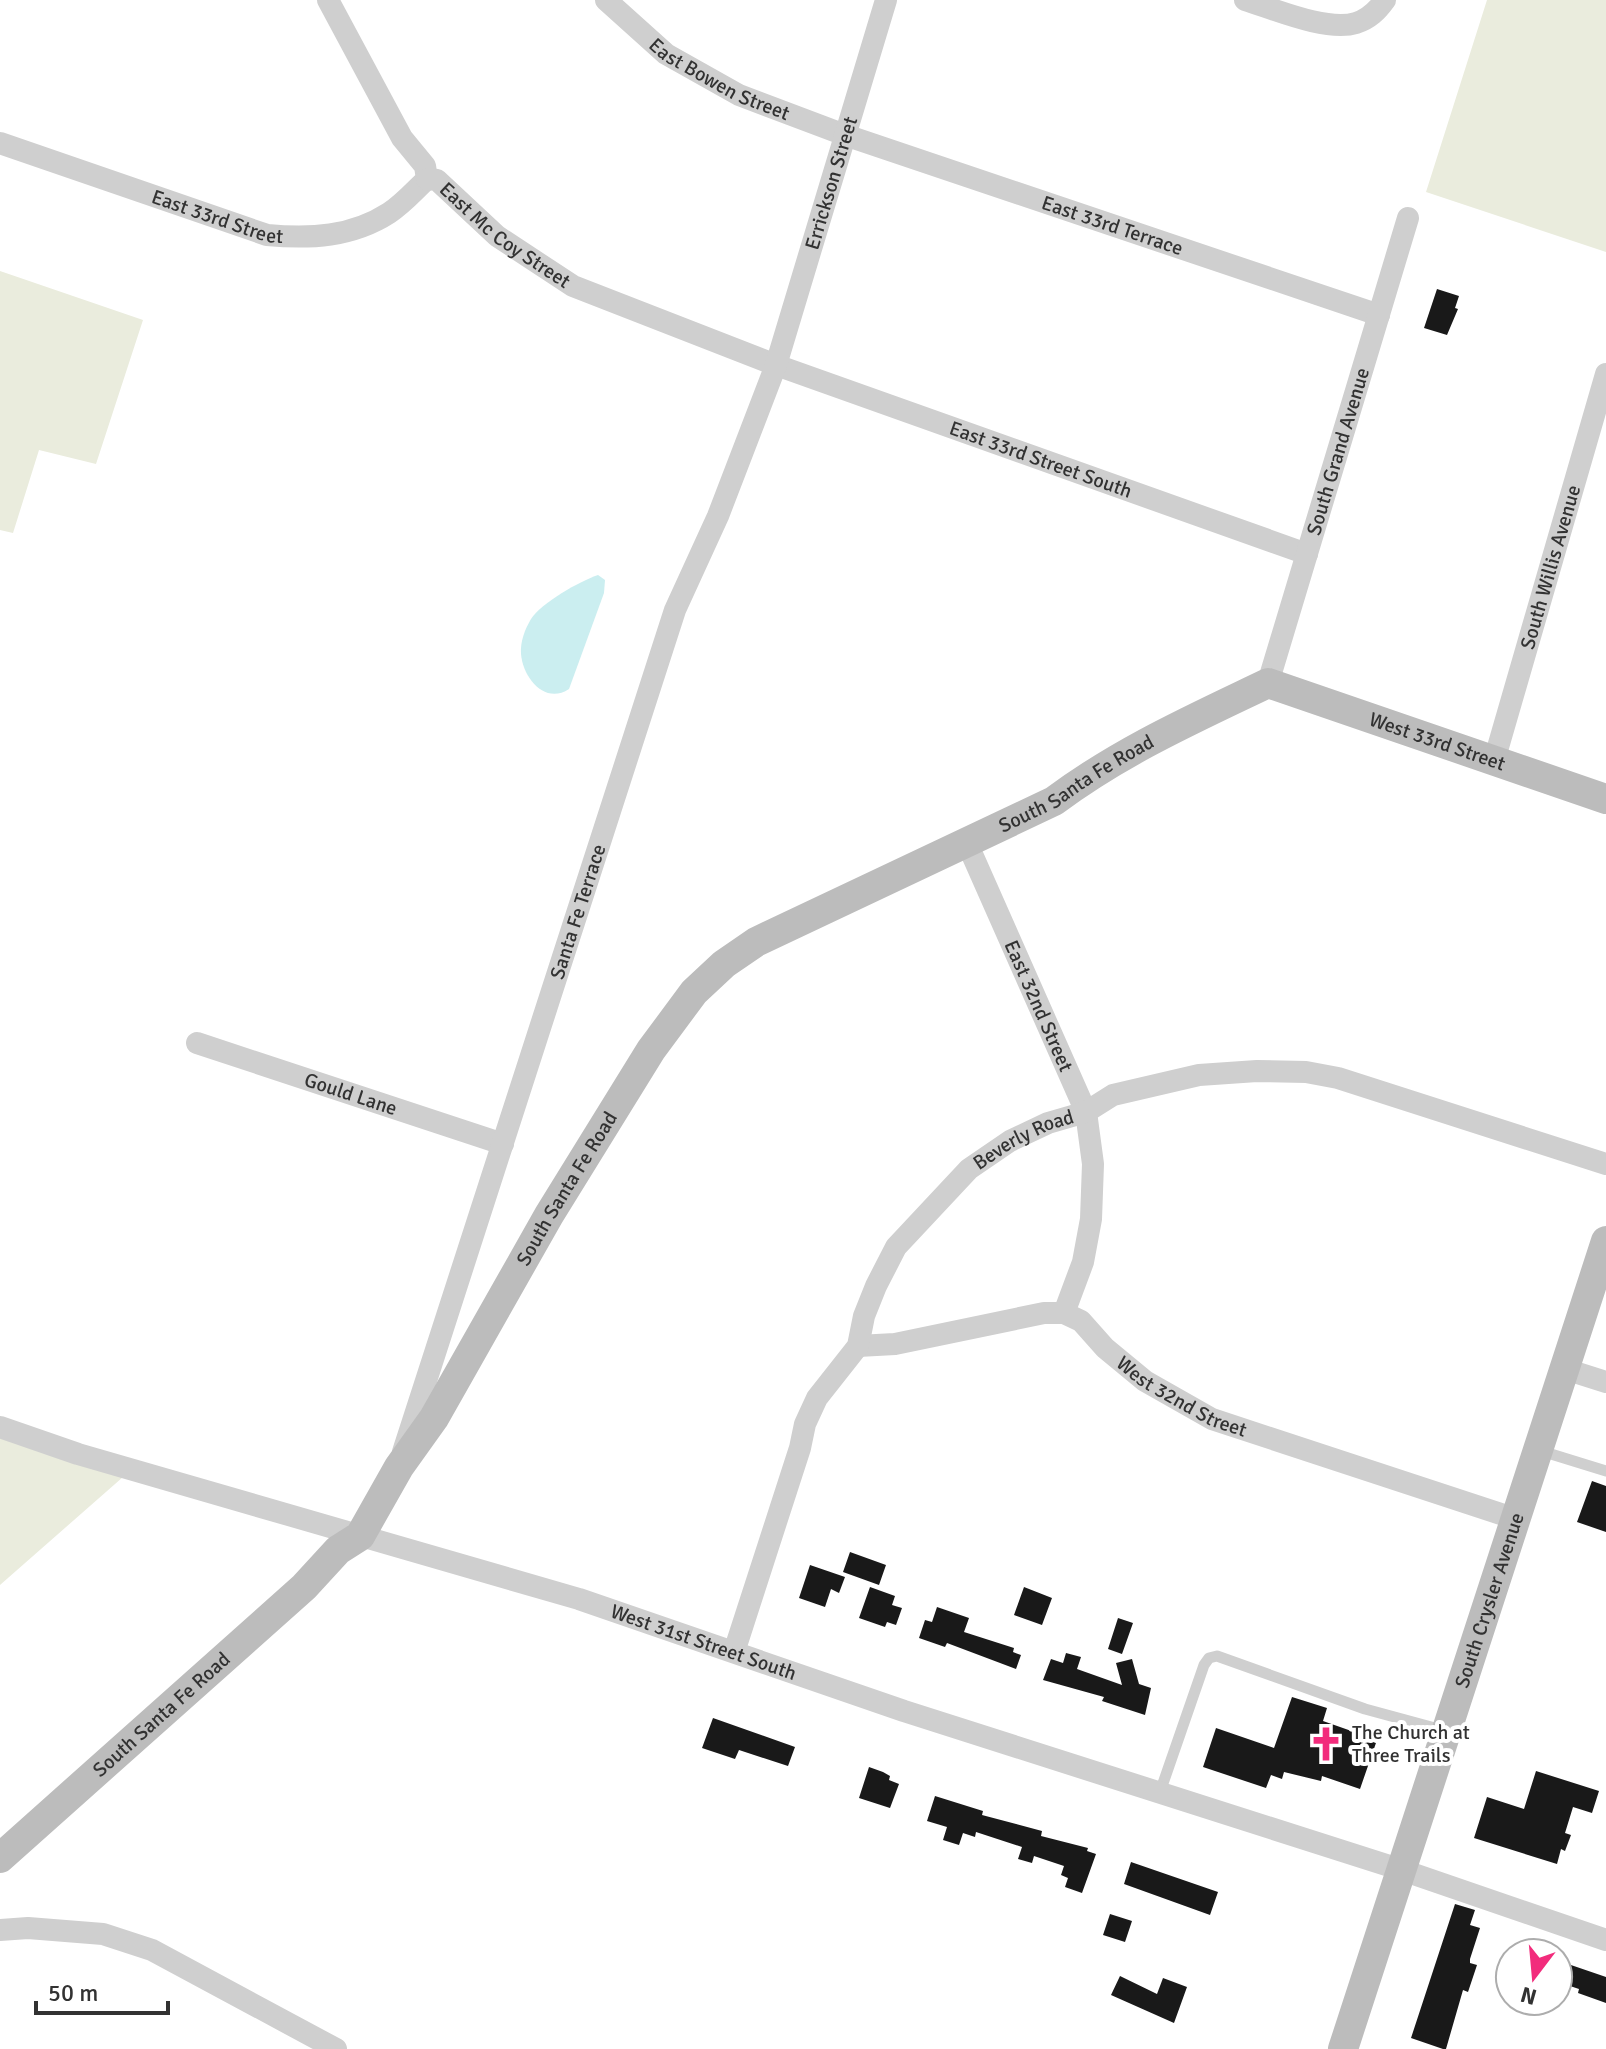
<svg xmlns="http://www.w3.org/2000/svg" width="1606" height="2049" font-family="Signika,sans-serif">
	<rect width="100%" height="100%" fill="#fff"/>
	<path fill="#eaecdd" d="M1487 0H1606V252L1426 192Z
		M0 271 143 320 96 464 39 450 13 533 0 530Z
		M0 1424 131 1470 0 1585Z"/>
	<path fill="#cbeef0" d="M598 575 605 580 604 593 569 689C545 705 523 678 521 654 520 642 525 629 531 619 541 603 580 581 598 575Z"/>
	<path fill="#191919" d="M1437 289 1459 296 1455 308 1458 309 1447 335 1424 328Z
		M1592 1481 1606 1486V1532L1577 1522Z
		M850 1552 886 1565 879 1585 843 1572Z
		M810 1565 845 1577 839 1593 831 1589 825 1607 799 1598Z
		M870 1587 895 1596 892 1605 902 1608 896 1625 887 1622 885 1627 859 1618Z
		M1024 1587 1052 1598 1042 1625 1014 1615Z
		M937 1607 969 1618 964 1632 1014 1648 1013 1652 1021 1655 1016 1669 947 1643 945 1647 919 1638 925 1620 932 1622Z
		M1118 1618 1133 1623 1122 1654 1108 1649Z
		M1066 1653 1081 1657 1077 1669 1122 1685 1116 1663 1132 1659 1139 1684 1151 1688 1145 1715 1102 1701 1104 1697 1043 1680 1051 1659 1063 1663Z
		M1292 1697 1327 1708 1323 1721 1377 1740 1360 1789 1322 1776 1321 1781 1284 1772 1282 1779 1271 1775 1266 1788 1203 1767 1216 1728 1274 1748Z
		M713 1718 795 1747 788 1766 739 1750 735 1759 702 1748Z
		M869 1767 883 1772 890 1776 889 1780 899 1784 890 1808 859 1798Z
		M1536 1771 1599 1791 1592 1813 1573 1807 1565 1833 1571 1835 1565 1851 1561 1849 1557 1864 1474 1838 1487 1797 1524 1809Z
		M935 1796 983 1811 982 1815 1042 1831 1041 1836 1088 1848 1087 1851 1096 1854 1082 1893 1065 1887 1068 1878 1061 1875 1064 1866 1034 1856 1032 1863 1018 1859 1022 1847 976 1832 975 1837 963 1833 959 1845 943 1840 947 1827 927 1821Z
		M1131 1862 1218 1892 1210 1915 1124 1884Z
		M1455 1904 1475 1910 1470 1925 1480 1928 1470 1959V1963L1477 1965 1468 1992 1463 1990 1446 2049H1443L1411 2038Z
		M1110 1914 1132 1921 1125 1942 1103 1935Z
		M1568 1964 1606 1977V2003L1578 1993 1579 1989 1561 1983Z
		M1120 1976 1157 1994 1163 1978 1187 1987 1174 2023 1111 1995Z"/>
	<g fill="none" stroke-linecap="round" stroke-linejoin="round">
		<path stroke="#cfcfcf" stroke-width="11" d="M1538 1450 1606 1471
			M1160 1792 1204 1665 1209 1658 1217 1656 1365 1709 1446 1731"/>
		<g stroke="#cfcfcf" stroke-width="22">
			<path d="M328 0 402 138 425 166 427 179"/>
			<path id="s1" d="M606 0 666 54 739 95 845 135 1379 315"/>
			<path d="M1245 0C1274 9 1327 32 1356 23 1369 19 1377 11 1385 0"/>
			<path id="s2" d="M0 143 267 235C310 239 352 237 389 213 403 204 415 190 427 179"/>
			<path id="s3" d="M427 179 437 180 497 236 573 286 776 365 1307 554"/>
			<path id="s4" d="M1268 683 1408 218"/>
			<path id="s5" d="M1494 761 1606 374"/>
			<path id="s6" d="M967 843 1086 1112 1093 1164 1091 1219 1083 1262 1064 1313"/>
			<path id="s7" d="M197 1043 503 1144"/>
			<path id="s8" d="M858 1346 895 1344 1044 1313H1064L1081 1321 1105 1348 1145 1381 1212 1419 1516 1519"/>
			<path d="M1565 1369 1606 1382"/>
			<path id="s9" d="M0 1427 78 1454 579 1599 904 1711 1402 1870 1606 1940"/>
			<path id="s10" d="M403 1452 675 610 718 516 776 365 886 0"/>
			<path id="s11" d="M734 1652 800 1448 805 1424 817 1398 858 1346 864 1316 876 1286 896 1247 969 1169 1010 1141 1048 1123 1086 1112 1113 1095 1199 1075 1257 1071 1306 1072 1338 1078 1606 1164"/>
			<path d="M0 1930 28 1928 103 1934 152 1950 336 2049"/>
		</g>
		<g stroke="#bcbcbc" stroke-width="30">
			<path id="s12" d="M0 1858 304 1587 338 1550 360 1536 399 1467 434 1418 549 1215 651 1050 694 992 724 964 756 942 1054 801C1121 751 1193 719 1268 683L1606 799"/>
			<path id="s13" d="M1343 2049 1606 1241"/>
		</g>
	</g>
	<defs>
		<g id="church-bare" transform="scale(2.76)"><path d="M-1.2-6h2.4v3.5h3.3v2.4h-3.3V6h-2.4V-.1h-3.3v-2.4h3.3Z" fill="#f22c7c" stroke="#fff" stroke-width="2.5" paint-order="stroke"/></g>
	</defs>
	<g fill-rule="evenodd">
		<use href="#church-bare" x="1326" y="1744"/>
	</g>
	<g text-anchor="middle" stroke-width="8" stroke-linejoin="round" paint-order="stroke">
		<g font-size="20" fill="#323232" stroke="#fff">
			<text dy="7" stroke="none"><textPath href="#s1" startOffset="140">East Bowen Street</textPath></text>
			<text dy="7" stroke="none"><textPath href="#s10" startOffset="1340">Errickson Street</textPath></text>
			<text dy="7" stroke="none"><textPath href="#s2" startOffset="230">East 33rd Street</textPath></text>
			<text dy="7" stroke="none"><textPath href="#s1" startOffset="560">East 33rd Terrace</textPath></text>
			<text dy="7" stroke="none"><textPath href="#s3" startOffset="98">East Mc Coy Street</textPath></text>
			<text dy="7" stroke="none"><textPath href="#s4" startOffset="242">South Grand Avenue</textPath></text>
			<text dy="7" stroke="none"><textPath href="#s3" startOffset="682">East 33rd Street South</textPath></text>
			<text dy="7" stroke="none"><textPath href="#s5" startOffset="202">South Willis Avenue</textPath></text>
			<text dy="7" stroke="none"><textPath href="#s12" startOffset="1956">West 33rd Street</textPath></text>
			<text dy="7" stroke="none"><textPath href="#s12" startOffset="1560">South Santa Fe Road</textPath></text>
			<text dy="7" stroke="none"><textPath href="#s10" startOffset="568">Santa Fe Terrace</textPath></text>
			<text dy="7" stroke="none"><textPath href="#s6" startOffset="178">East 32nd Street</textPath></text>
			<text dy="7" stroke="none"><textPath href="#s7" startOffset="162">Gould Lane</textPath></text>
			<text dy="7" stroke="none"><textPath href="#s11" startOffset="610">Beverly Road</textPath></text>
			<text dy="7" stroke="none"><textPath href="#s12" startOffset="888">South Santa Fe Road</textPath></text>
			<text dy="7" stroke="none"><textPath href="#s8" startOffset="356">West 32nd Street</textPath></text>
			<text dy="7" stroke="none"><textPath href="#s13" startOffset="472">South Crysler Avenue</textPath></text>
			<text dy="7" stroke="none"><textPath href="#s9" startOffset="736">West 31st Street South</textPath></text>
			<text dy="7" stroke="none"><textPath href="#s12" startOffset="216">South Santa Fe Road</textPath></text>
		</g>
		<g font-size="20" fill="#323232" stroke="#fff" text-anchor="start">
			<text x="1352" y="1739">The Church at<tspan x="1352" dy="23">Three Trails</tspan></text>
		</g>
	</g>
	<g transform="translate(1534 1977) rotate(196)"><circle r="38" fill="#ffffff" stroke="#adadad" stroke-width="2"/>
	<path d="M0-6L14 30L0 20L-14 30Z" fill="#f22c7c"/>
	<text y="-12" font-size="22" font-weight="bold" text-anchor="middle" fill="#323232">N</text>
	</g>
	<path d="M36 2001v12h132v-12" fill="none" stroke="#323232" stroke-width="4"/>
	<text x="48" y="2001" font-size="24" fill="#323232" stroke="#ffffff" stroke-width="6" paint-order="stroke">50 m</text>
</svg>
